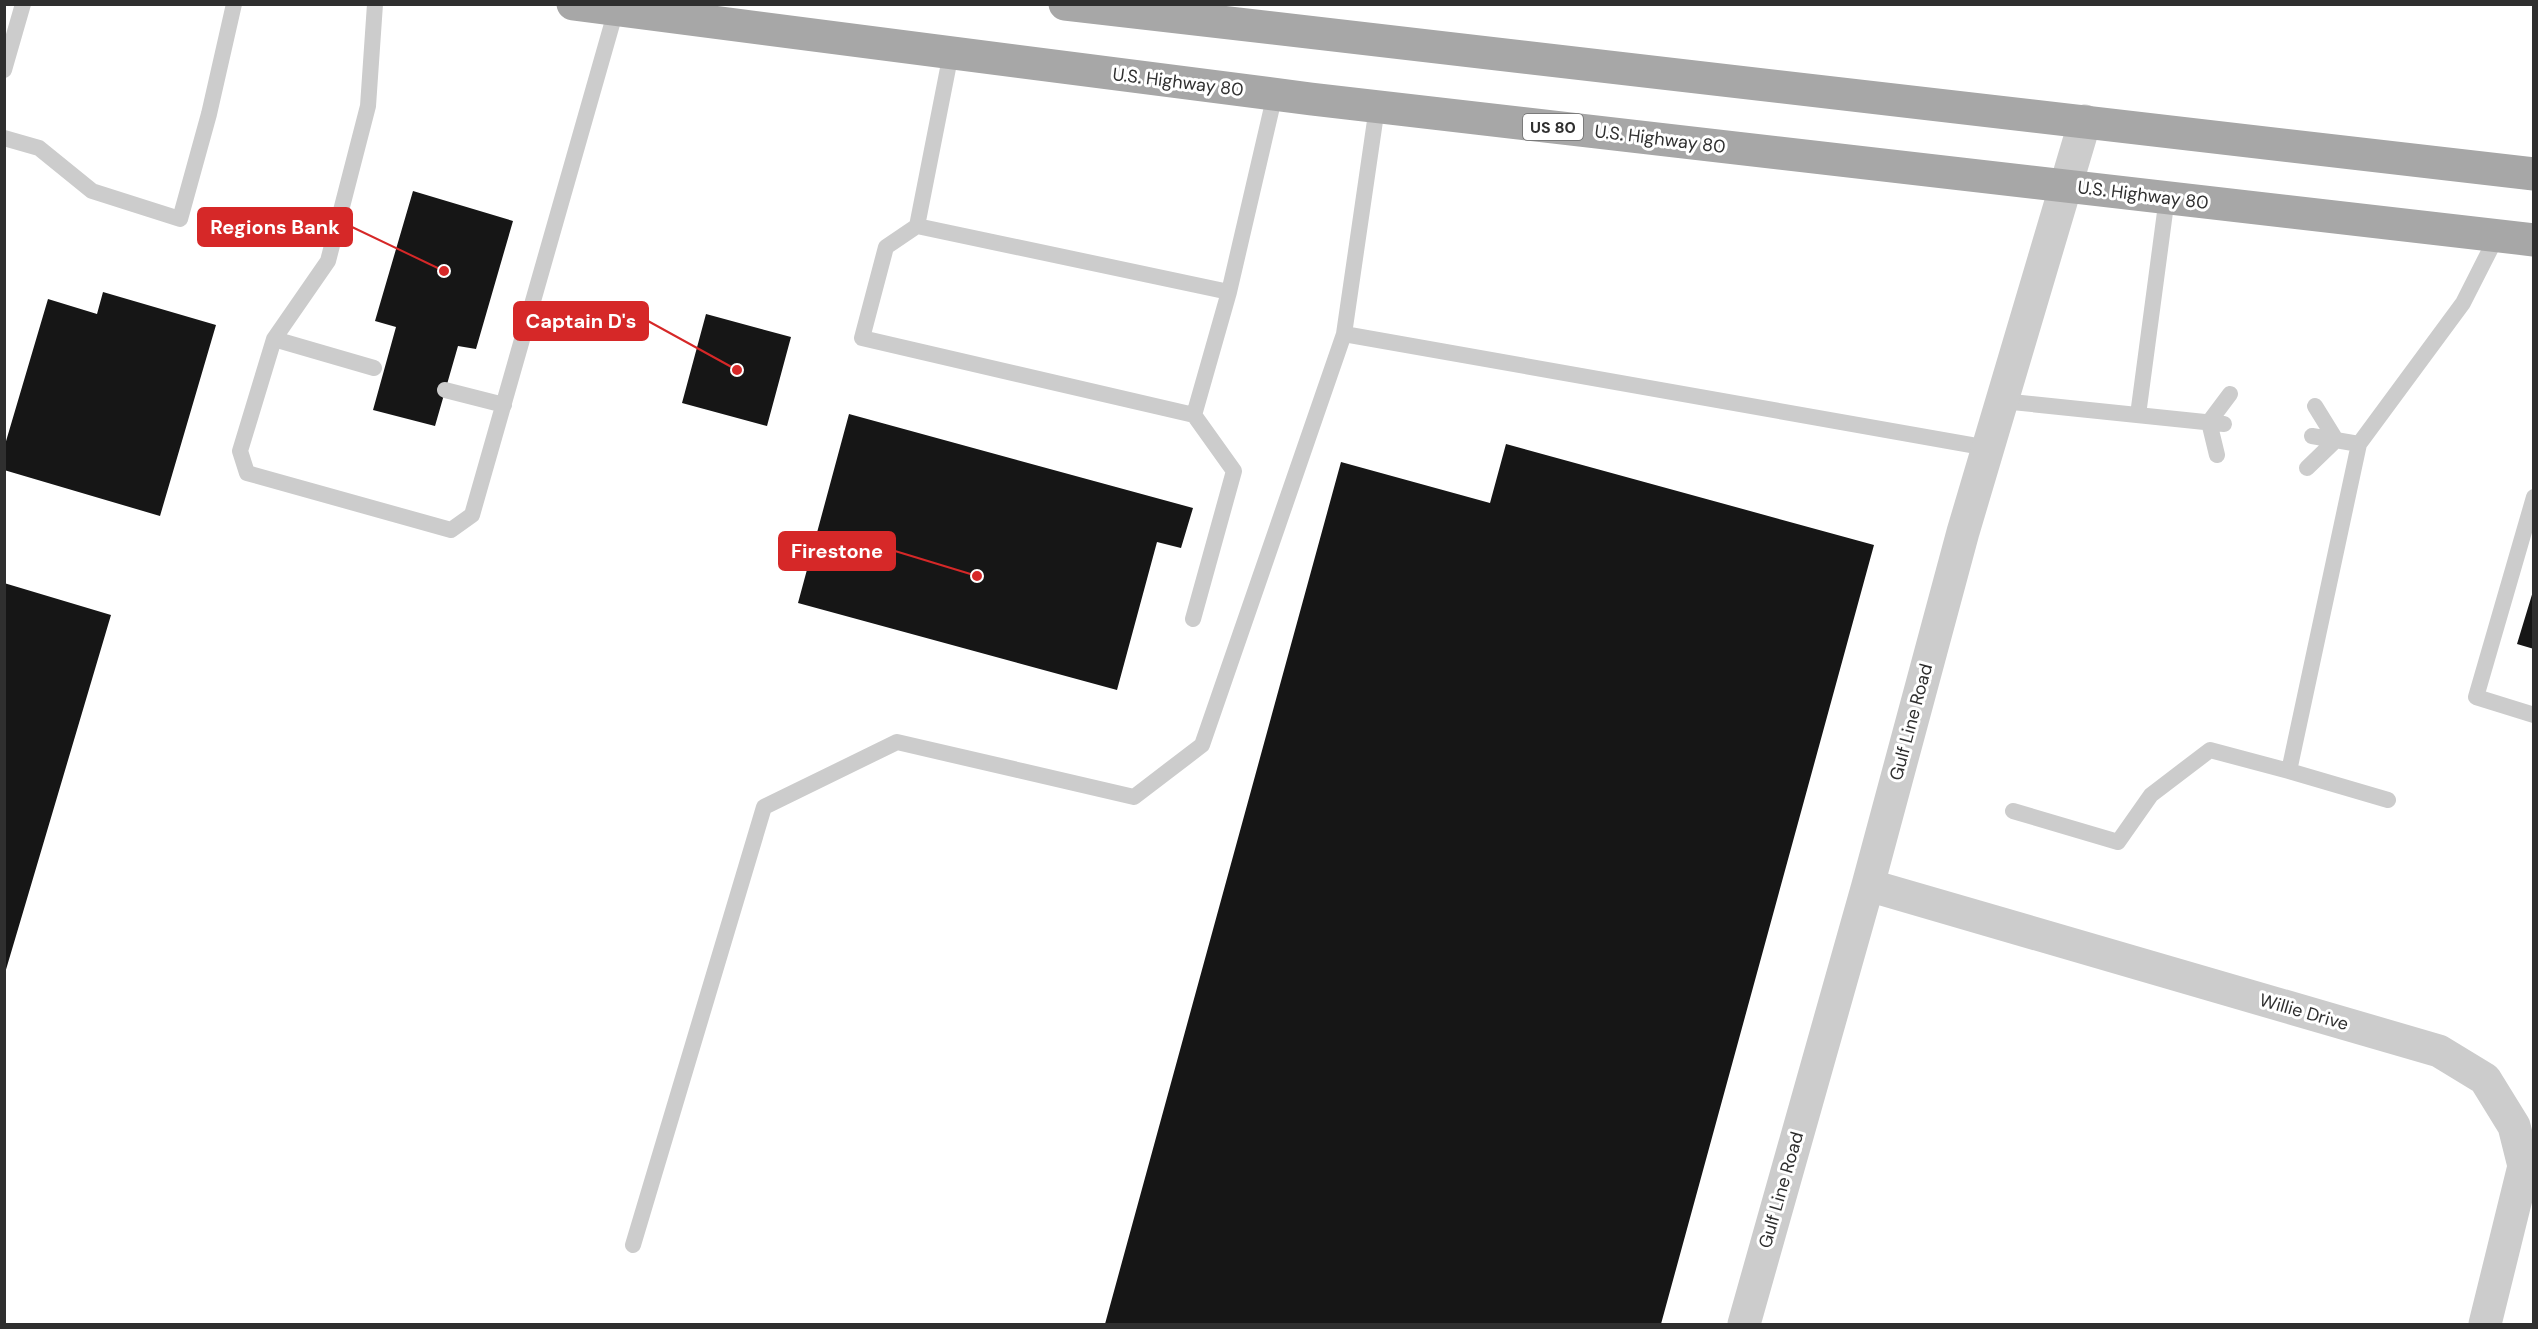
<svg xmlns="http://www.w3.org/2000/svg" width="2538" height="1329" font-family="'DM Sans',sans-serif">
	<rect width="100%" height="100%" fill="#fff"/>
	<path fill="#161616" d="M413 191 513 221 476 349 458 346 435 426 373 410 396 327 375 321Z
		M103 292 216 325 160 516 4 470V448L48 299 97 314Z
		M706 314 791 337 767 426 682 403Z
		M849 414 1193 508 1181 548 1157 542 1117 690 798 603Z
		M1506 444 1874 545 1661 1324H1105L1341 462 1490 503Z
		M4 583 111 615 5 973H4Z
		M2534 588V649L2517 644Z"/>
	<g fill="none" stroke-linecap="round" stroke-linejoin="round">
		<path stroke="#ccc" stroke-width="16" d="M375 4 368 106 328 261 274 339 240 451 247 473 451 530 472 515 616 10
			M4 70 23 4
			M4 138 39 148 92 191 180 219 209 114 234 4
			M917 226 951 53
			M1344 334 1377 107
			M274 339 374 368
			M445 390 504 405
			M2002 401 2224 424
			M1194 415 862 338 886 247 917 226 1229 292
			M2138 415 2167 197
			M2312 436 2359 444 2463 303 2497 236
			M2217 455 2209 422 2230 394
			M2307 468 2336 440 2315 406
			M2534 497 2476 697 2534 715
			M1193 619 1234 471 1194 415 1229 292 1275 94
			M2289 771 2388 800
			M2013 811 2118 842 2151 795 2210 750 2289 771 2359 444
			M633 1245 764 807 897 742 1134 797 1202 745 1344 334 1988 448"/>
		<path stroke="#ccc" stroke-width="33" d="M1868 885 2439 1051 2485 1079 2514 1126 2524 1166 2485 1324
			M1744 1324 1868 885 1963 532 2085 121"/>
		<path stroke="#a7a7a7" stroke-width="33" d="M573 4 1311 99 2534 240
			M1065 4 2534 174"/>
	</g>
	<g text-anchor="middle" stroke-width="6" stroke-linejoin="round" paint-order="stroke">
		<rect fill="#fff" stroke="#6d6d6d" stroke-width="1.5" x="1523" y="114" width="60" height="26" rx="4.5"/>
		<g font-size="16" font-weight="bold" fill="#2f2f2f">
			<text x="1553" y="133">US 80</text>
		</g>
		<g font-size="18" fill="#2f2f2f" stroke="#fff">
			<text transform="translate(1178 82) rotate(7)" y="6">U.S. Highway 80</text>
			<text transform="translate(1660 139) rotate(7)" y="6">U.S. Highway 80</text>
			<text transform="translate(2143 195) rotate(7)" y="6">U.S. Highway 80</text>
			<text transform="translate(1911 722) rotate(-75)" y="6">Gulf Line Road</text>
			<text transform="translate(2304 1012) rotate(16)" y="6">Willie Drive</text>
			<text transform="translate(1781 1190) rotate(-74)" y="6">Gulf Line Road</text>
		</g>
	</g>
	<path fill="none" stroke="#d62828" stroke-width="2" d="M444 271L352 227M737 370L648 321M977 576L895 551"/>
	<g fill="#d62828" stroke="#fff" stroke-width="2">
		<circle cx="444" cy="271" r="6"/>
		<circle cx="737" cy="370" r="6"/>
		<circle cx="977" cy="576" r="6"/>
	</g>
	<g fill="#d62828" stroke="#d62828" stroke-width="2">
		<rect x="198" y="208" width="154" height="38" rx="6"/>
		<rect x="514" y="302" width="134" height="38" rx="6"/>
		<rect x="779" y="532" width="116" height="38" rx="6"/>
	</g>
	<g font-size="20" text-anchor="middle" font-weight="bold" fill="#fff">
		<text x="275" y="234">Regions Bank</text>
		<text x="581" y="328">Captain D's</text>
		<text x="837" y="558">Firestone</text>
	</g>
	<rect width="2538" height="1329" fill="none" stroke="#2f2f2f" stroke-width="12"/>
</svg>
